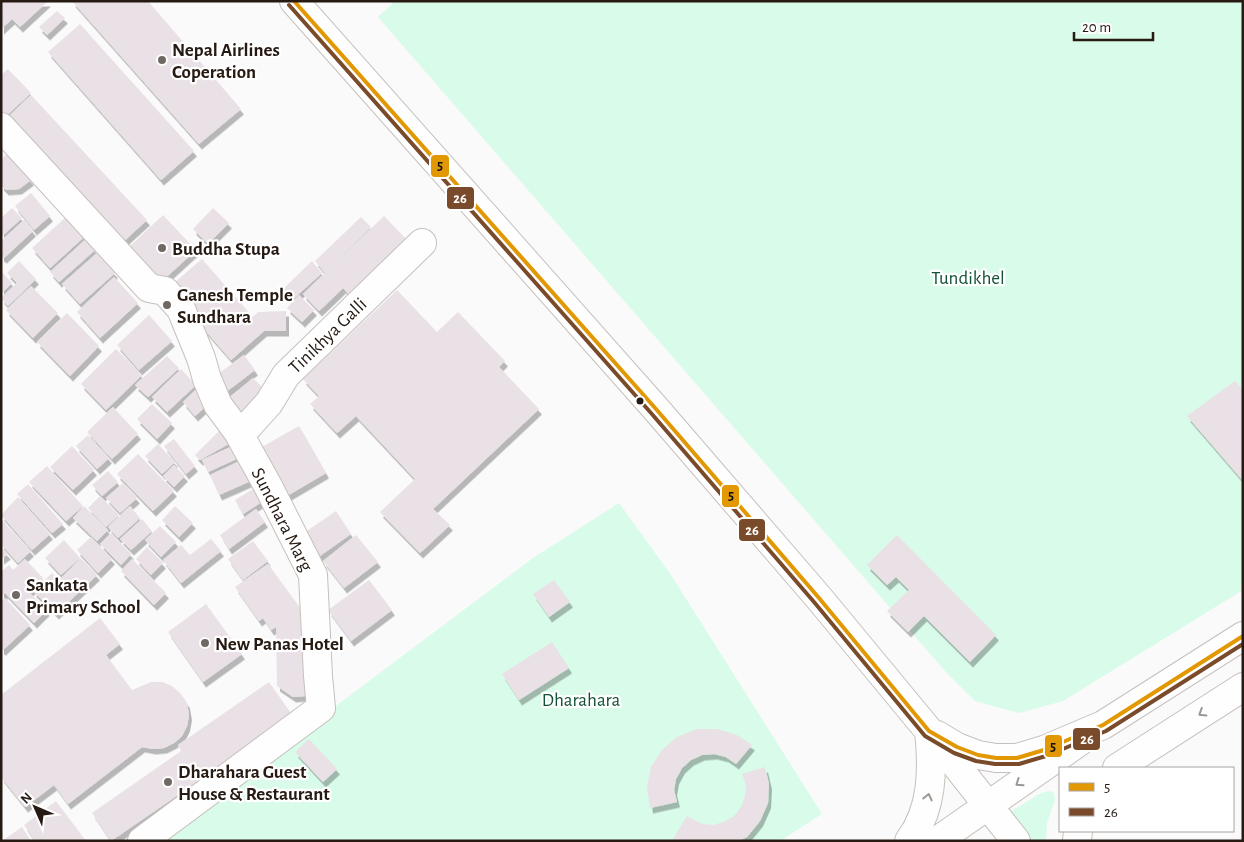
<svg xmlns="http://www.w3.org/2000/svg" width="1244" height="842" font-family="'Alegreya Sans',sans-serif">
	<defs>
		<filter id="shadow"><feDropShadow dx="3" dy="5.5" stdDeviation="0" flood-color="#0004"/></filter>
	</defs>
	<rect width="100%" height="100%" fill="#fafafa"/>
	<path fill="#d9fbe9" d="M395 1H1243V590L1063 701 1019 713 975 701 945 671 378 17Z
		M619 503 671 575 822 814 780 841H156L533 558Z
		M1049 791 1054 793 1055 800 1047 823 1046 841H1025L1005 815 1041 793Z"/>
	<path fill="#e9e1e6" filter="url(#shadow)" d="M1 1H48L20 27 12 19 1 29Z
		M72 1H148L241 109 199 144Z
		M57 11 65 18 47 35 39 27Z
		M80 24 194 151 161 180 48 52Z
		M8 69 31 93 6 116 1 111V75Z
		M31 95 147 220 123 242 8 117Z
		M7 154 31 180 19 189 6 190 1 185V159Z
		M31 193 50 216 34 230 15 206Z
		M12 208 22 218 1 237V218Z
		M213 208 229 223 208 244 193 229Z
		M163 215 196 250 161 282 129 247Z
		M384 216 411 244 353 299 343 288 319 311 303 294 325 273 315 261 361 217 371 227 331 267Z
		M66 217 84 237 50 268 32 248Z
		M24 220 33 231 4 258 1 256V241Z
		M86 239 95 250 59 282 50 272Z
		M97 253 115 273 80 304 62 284Z
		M202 259 253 317 258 312 286 311V331H264L231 360 168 288Z
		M19 261 36 279 8 306 1 298 17 283 7 273Z
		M312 261 322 273 292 300 282 290Z
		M1 271 12 283 1 294Z
		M114 277 138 303 100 338 77 312Z
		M31 286 58 313 33 338 6 310Z
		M397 290 437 332 458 312 505 361 499 367 539 409 433 509 450 525 420 553 380 512 415 479 356 416 337 433 310 404 319 396 303 379Z
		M299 295 314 310 302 322 287 308Z
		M67 313 99 346 70 376 37 342Z
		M149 315 172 341 139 370 117 345Z
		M116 349 142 375 106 410 81 384Z
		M244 355 255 370 222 395 211 379Z
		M167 356 179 368 148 397 135 385Z
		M181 369 196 385 167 412 152 397Z
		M253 378 263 388 241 418 226 401Z
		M1235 381 1243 390V481L1187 416Z
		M202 384 215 398 195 416 183 402Z
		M152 404 172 423 157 439 137 419Z
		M113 407 138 434 112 459 87 432Z
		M225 425 234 441 200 460 195 455Z
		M299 426 326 473 287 496 260 448Z
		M88 435 109 458 97 469 76 446Z
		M174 439 195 466 186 474 164 446Z
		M158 444 175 462 162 474 145 456Z
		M237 444 243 456 208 472 202 460Z
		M72 446 94 470 73 490 50 467Z
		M138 454 174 491 153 511 117 474Z
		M244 459 253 480 219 495 210 475Z
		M174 465 185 476 174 487 163 476Z
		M47 466 83 506 66 521 29 482Z
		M108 471 118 482 102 496 92 485Z
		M123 483 137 498 120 513 106 498Z
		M263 483 271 496 243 514 235 500Z
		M28 484 63 524 52 533 17 494Z
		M100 496 119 515 106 527 88 508Z
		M18 497 50 534 32 550 1 515Z
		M84 506 108 530 97 541 73 518Z
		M130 506 140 518 118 538 108 527Z
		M175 506 193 523 179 537 162 520Z
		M256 509 265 522 229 549 220 535Z
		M336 511 351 534 317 558 301 535Z
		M1 519 31 551 18 563 1 544Z
		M142 519 152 531 131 550 120 539Z
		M160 526 176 542 161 557 145 540Z
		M111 533 131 554 121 565 100 544Z
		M356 535 378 562 344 588 323 561Z
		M897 535 996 635 970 662 924 616 908 632 887 611 909 590 896 577 887 585 867 565Z
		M91 537 112 559 98 573 77 550Z
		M211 539 221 551 181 583 163 560 181 545 190 555Z
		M64 540 80 558 61 575 45 558Z
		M253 541 268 561 243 580 228 559Z
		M1 547 8 554 1 559Z
		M147 547 163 563 151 575 136 559Z
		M81 558 97 575 56 614 33 591 52 573 59 580Z
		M25 559 43 578 29 592 47 610 34 623 5 593 1 597V572L9 565 13 570Z
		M132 559 166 593 154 605 121 571Z
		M268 564 301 609 305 696 293 697 277 686 276 627 271 630 263 618 259 621 235 587Z
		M369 580 392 610 351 641 328 610Z
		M554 580 570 602 549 617 533 594Z
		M5 598 30 625 3 650 1 649V601Z
		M206 604 242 654 203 682 168 632Z
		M100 618 120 644 106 655 132 690 151 682H162L172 686 181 694 187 703 189 715 187 726 182 736 174 743 164 748 153 749 142 747 68 804 54 785 25 807 1 777V695Z
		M552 642 569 668 519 700 502 674Z
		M269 682 293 716 111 841 92 813 181 751 178 745Z
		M697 729H717L737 735 752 745 736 764 726 757 714 754 702 755 691 760 682 768 676 779 674 790 677 802 650 808 647 787 651 767 662 750 677 737Z
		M309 739 337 769 323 782 295 752Z
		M765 767 769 784 768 803 760 821 747 837 739 841H675L673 839 687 816 702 824 713 825 724 822 734 816 741 807 745 796 746 785 742 774Z
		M56 801 86 841H35L24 825Z
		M22 827 31 841H2Z"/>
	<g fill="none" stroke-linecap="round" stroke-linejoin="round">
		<g stroke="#c6c0bc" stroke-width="30">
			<path id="minor" d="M1 127 149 288 165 291 181 309 201 358 207 379 218 405 238 432 268 486 313 575 318 676 321 708 142 841
				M240 435 269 403 286 375 422 243
				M909 841C933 809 933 769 929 731
				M937 841 1079 742"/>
		</g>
		<g stroke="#c6c0bc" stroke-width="30">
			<path id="major" d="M294 1 656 409 819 598 929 731 1016 841
				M937 735 957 747 978 755 996 758H1017L1044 750 1103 725 1243 636
				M1117 768 1243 687
				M1077 841 1078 831"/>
		</g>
		<use href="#minor" stroke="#fefefe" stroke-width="28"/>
		<use href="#major" stroke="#fefefe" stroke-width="28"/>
		<g stroke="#fff" stroke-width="8">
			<path id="bus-1" d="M294 1 656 409 819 598 929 731 957 747 978 755 996 758H1017L1044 750 1103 725 1243 636"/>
		</g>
		<g stroke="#fff" stroke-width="8">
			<path id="bus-2" d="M289 5 651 413 814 602 925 736 954 753 976 761 995 764H1019L1046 756 1106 731 1243 644"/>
		</g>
		<use href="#bus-1" stroke="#e29802" stroke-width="4"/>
		<use href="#bus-2" stroke="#7a4b2a" stroke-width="4"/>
	</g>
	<defs><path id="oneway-chevron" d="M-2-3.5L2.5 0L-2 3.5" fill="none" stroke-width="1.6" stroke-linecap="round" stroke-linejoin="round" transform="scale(1.25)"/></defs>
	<g stroke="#9d9794">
		<use href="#oneway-chevron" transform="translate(1202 713) rotate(148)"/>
		<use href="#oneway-chevron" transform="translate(1019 783) rotate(145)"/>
		<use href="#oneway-chevron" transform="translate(928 797) rotate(-77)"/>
	</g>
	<g fill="#706863" stroke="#fff" stroke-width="2">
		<circle cx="162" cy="60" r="5"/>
		<circle cx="162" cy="248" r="5"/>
		<circle cx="167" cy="305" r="5"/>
		<circle cx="16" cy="595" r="5"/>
		<circle cx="205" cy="643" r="5"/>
		<circle cx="168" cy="782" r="5"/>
	</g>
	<circle fill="#261a12" stroke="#fff" stroke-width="2" cx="640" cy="401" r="4.5"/>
	<g text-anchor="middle" stroke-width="4.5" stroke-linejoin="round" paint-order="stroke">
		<g font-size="19" font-weight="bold" fill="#261a12" stroke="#fff" text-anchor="start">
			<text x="172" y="56">Nepal Airlines<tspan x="172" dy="22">Coperation</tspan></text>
			<text x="172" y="255">Buddha Stupa</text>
			<text x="177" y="301">Ganesh Temple<tspan x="177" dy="22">Sundhara</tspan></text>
			<text x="26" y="591">Sankata<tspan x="26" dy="22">Primary School</tspan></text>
			<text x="215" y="650">New Panas Hotel</text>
			<text x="178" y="778">Dharahara Guest<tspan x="178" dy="22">House &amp; Restaurant</tspan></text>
		</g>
		<g font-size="19" fill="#135138" stroke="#fff">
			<text x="968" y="284">Tundikhel</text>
			<text x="581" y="706">Dharahara</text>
		</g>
		<g font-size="19" fill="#261a12" stroke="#fff">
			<text transform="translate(327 335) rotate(-44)" y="7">Tinikhya Galli</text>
			<text transform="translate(283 519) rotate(63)" y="7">Sundhara Marg</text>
		</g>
	</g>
	<g stroke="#fff" stroke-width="2">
		<rect x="430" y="154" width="20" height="24" rx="5" fill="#e29802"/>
		<rect x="446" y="186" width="29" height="24" rx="5" fill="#7a4b2a"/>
		<rect x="721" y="484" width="19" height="24" rx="5" fill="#e29802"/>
		<rect x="738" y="518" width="28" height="24" rx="5" fill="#7a4b2a"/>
		<rect x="1072" y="727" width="29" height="24" rx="5" fill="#7a4b2a"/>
		<rect x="1044" y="734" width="19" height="24" rx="5" fill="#e29802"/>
	</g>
	<g font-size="14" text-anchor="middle" font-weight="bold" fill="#fff">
		<text x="460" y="203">26</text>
		<text x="752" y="535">26</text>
		<text x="1087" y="744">26</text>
	</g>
	<g font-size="14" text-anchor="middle" font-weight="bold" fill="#111">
		<text x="440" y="170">5</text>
		<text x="731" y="500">5</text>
		<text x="1053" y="751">5</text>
	</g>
	<rect width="1244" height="842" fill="none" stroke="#261a12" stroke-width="5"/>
	<rect x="1059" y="767" width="175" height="65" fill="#ffffff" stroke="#a8a3a0"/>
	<rect x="1069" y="783" width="25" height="8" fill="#e29802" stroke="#a8a3a0"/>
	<text x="1104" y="792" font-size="15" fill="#261a12">5</text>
	<rect x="1069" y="808" width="25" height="8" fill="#7a4b2a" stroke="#a8a3a0"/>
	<text x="1104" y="817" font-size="15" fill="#261a12">26</text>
	<g transform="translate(35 807) rotate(315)" stroke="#ffffff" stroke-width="4" paint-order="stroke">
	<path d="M0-4L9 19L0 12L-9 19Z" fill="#261a12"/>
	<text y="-8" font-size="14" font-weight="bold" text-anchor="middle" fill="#261a12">N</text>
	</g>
	<path d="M1074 32v8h79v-8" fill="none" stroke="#261a12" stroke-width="2.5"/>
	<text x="1082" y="32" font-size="15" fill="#261a12" stroke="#ffffff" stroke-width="4" paint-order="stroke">20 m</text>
</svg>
